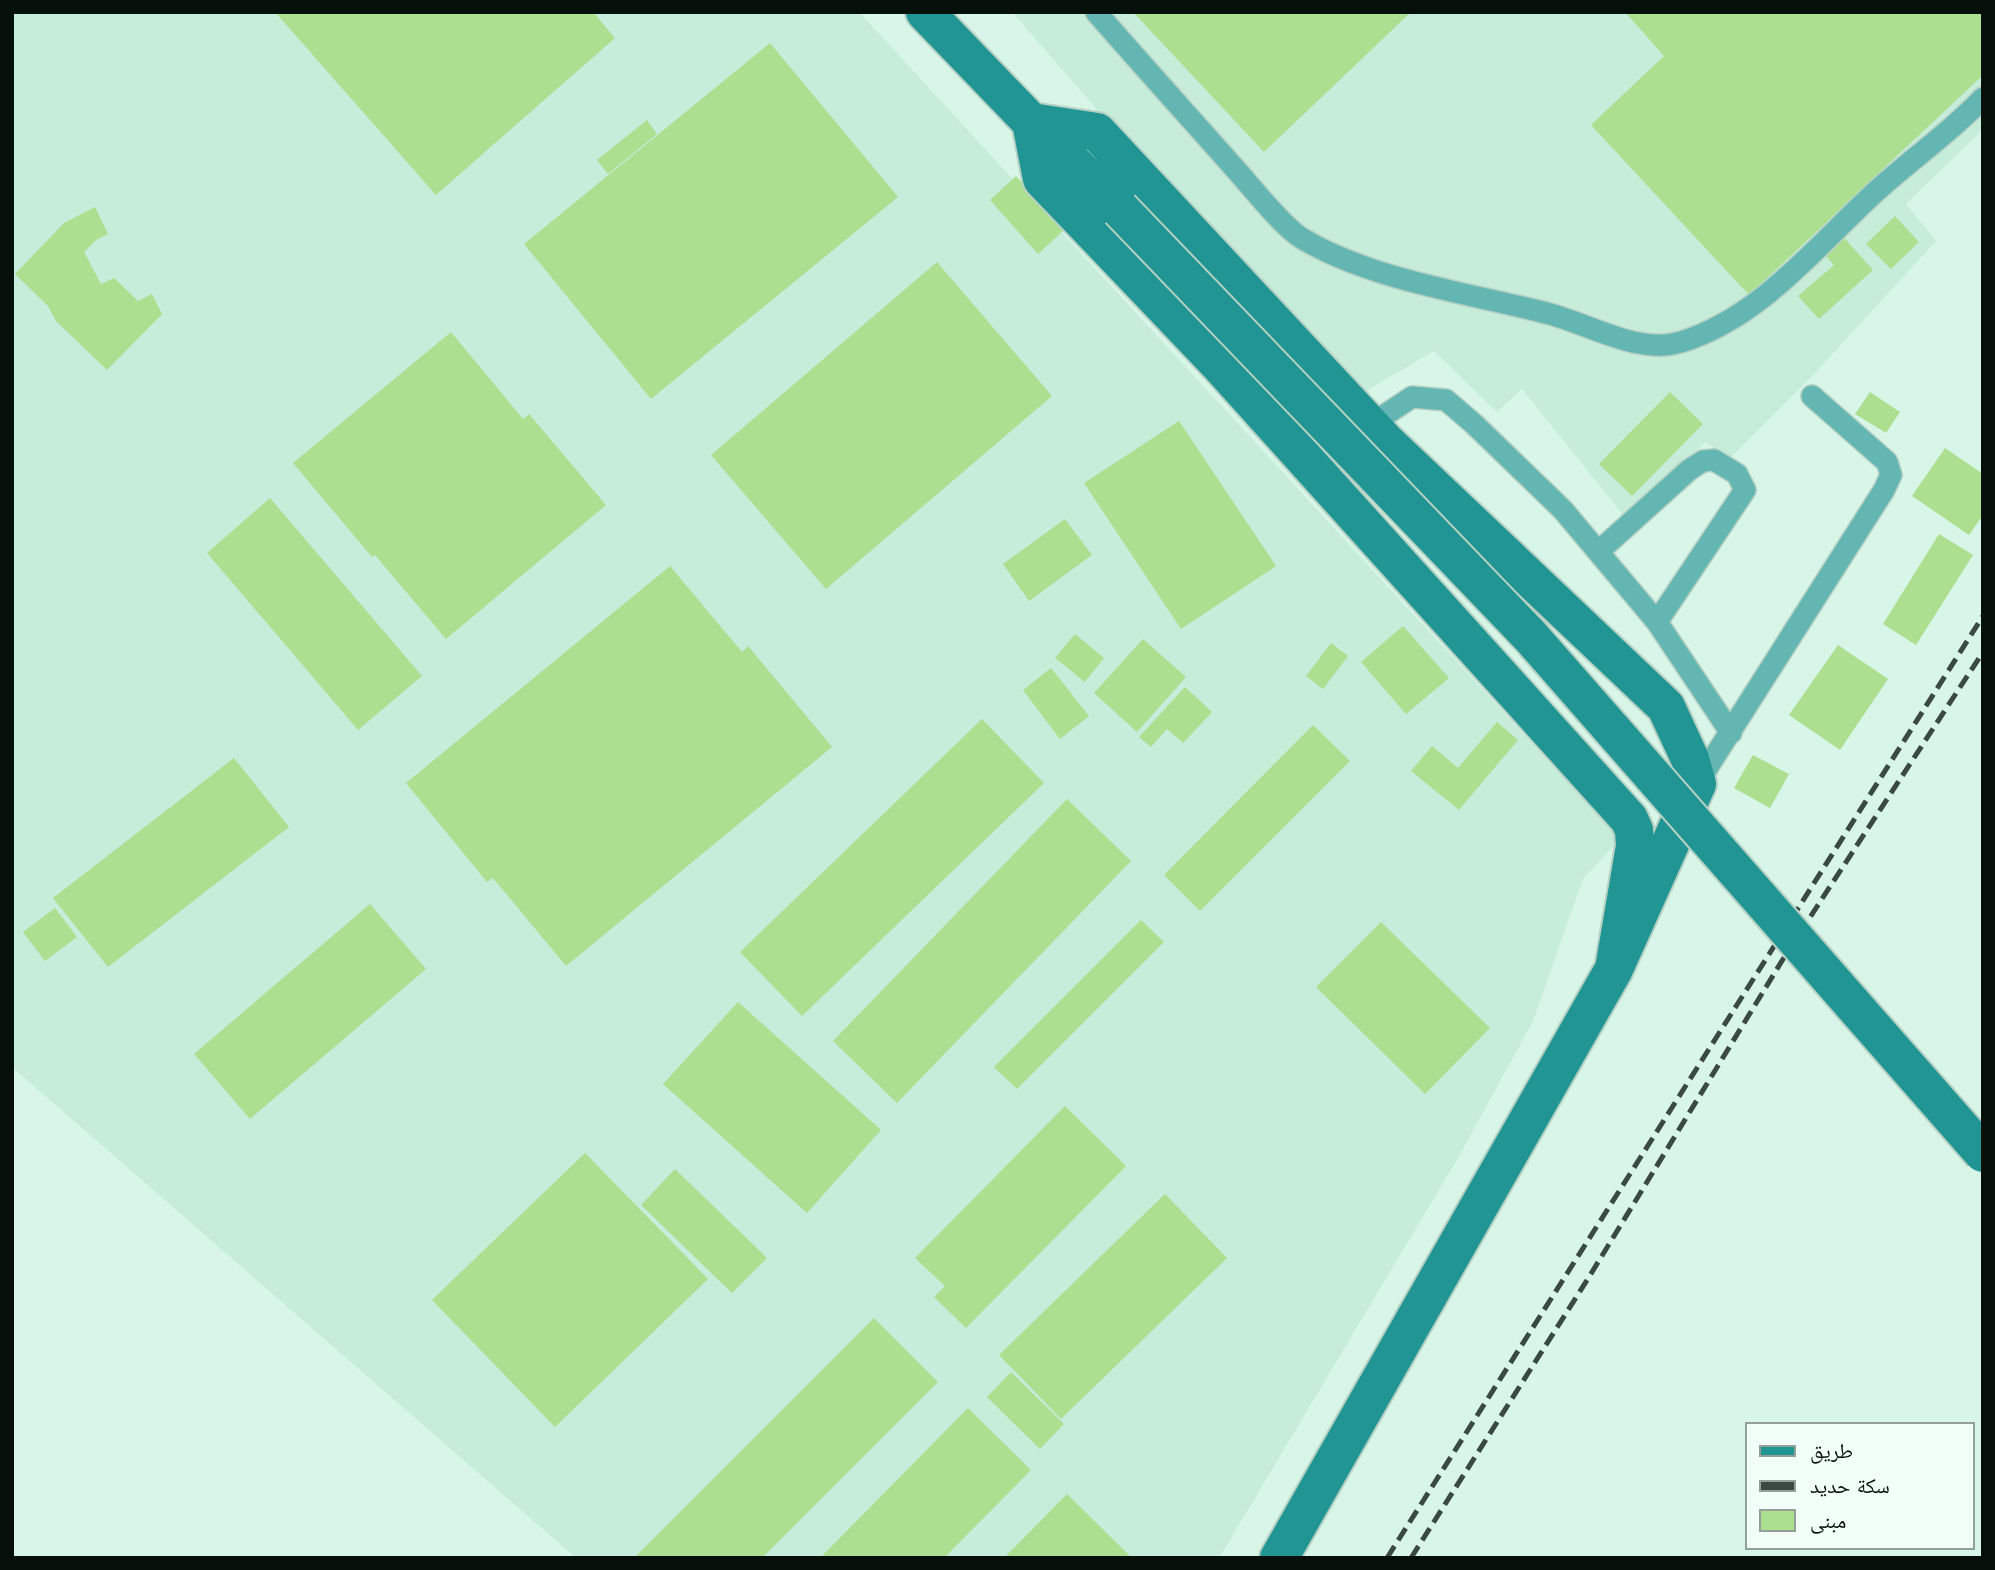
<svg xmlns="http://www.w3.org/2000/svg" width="1995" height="1570" font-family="Jost,'Noto Naskh Arabic',sans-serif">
	<rect width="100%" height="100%" fill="#d8f6e7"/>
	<path fill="#c6ecda" d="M12 12H859L1620 839 1583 879 1533 1021 1458 1158 1219 1558H576L12 1067Z
		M1012 12H1983V129L1906 204 1936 241 1815 373 1729 459 1706 442 1624 516 1522 389 1497 412 1434 351 1350 400Z"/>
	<path fill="#acdf90" d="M275 12H593L615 38 436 195Z
		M1133 12H1411L1264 152Z
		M1625 12H1983V75L1749 295 1591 125 1664 56Z
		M770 43 898 197 651 399 524 244Z
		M647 120 657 134 608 174 597 160Z
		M1016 176 1064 230 1038 254 990 200Z
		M95 207 108 234 96 240 84 252 101 284 114 278 138 301 152 294 162 314 107 370 56 321 48 306 15 274 64 223Z
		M1895 216 1919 242 1891 269 1866 244Z
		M1840 233 1873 270 1819 319 1798 296 1834 265 1821 250Z
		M937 262 1052 396 826 589 711 455Z
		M451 332 523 419 529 414 606 505 446 639 375 555 372 557 293 463Z
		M1670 392 1703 424 1632 496 1599 464Z
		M1870 392 1900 412 1886 433 1855 414Z
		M1179 421 1276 566 1181 629 1084 483Z
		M1945 448 1983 474V515L1969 535 1912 496Z
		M270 498 422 676 358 730 207 553Z
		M1065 519 1092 555 1029 601 1003 564Z
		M1939 534 1973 555 1916 645 1883 624Z
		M670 566 742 652 748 646 832 747 566 966 493 878 487 882 406 783Z
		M1403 626 1449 678 1406 714 1361 662Z
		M1075 634 1104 658 1085 682 1055 658Z
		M1143 639 1186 677 1137 732 1094 693Z
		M1331 643 1348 656 1323 689 1306 676Z
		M1838 645 1888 679 1840 750 1789 715Z
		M1051 668 1089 716 1060 739 1023 690Z
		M1185 687 1212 712 1183 743 1167 729 1151 747 1139 737Z
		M982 719 1044 783 802 1016 740 952Z
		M1497 722 1518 740 1459 810 1411 771 1432 746 1458 768Z
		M1313 725 1350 761 1200 911 1164 875Z
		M1753 755 1789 774 1770 808 1734 788Z
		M234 758 289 827 108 967 53 898Z
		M1067 799 1131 861 897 1103 833 1041Z
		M370 904 426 969 250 1119 194 1054Z
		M55 908 77 937 45 961 23 932Z
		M1141 920 1164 942 1017 1089 994 1067Z
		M1381 922 1490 1028 1425 1094 1316 987Z
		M738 1002 881 1130 807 1213 663 1084Z
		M1065 1106 1126 1166 966 1328 934 1297 945 1286 915 1258Z
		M585 1153 708 1279 555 1427 432 1300Z
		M675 1169 767 1258 732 1293 641 1205Z
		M1165 1194 1227 1258 1061 1419 999 1355Z
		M874 1318 938 1382 762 1558H634Z
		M1011 1372 1064 1424 1040 1449 987 1397Z
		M968 1408 1031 1470 944 1558H820Z
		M1067 1494 1132 1558H1004Z"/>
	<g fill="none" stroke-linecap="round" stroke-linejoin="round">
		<g stroke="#b6d1c4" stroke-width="24">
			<path id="service" d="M1096 12C1143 66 1191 119 1238 172 1254 190 1284 228 1303 239 1374 281 1470 293 1550 314 1591 325 1639 355 1681 342 1759 318 1814 249 1871 196 1907 162 1949 134 1983 98
				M1370 425 1412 397 1446 400 1474 424 1563 510 1657 622 1731 733
				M1598 552 1689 470 1703 461 1714 460 1737 474 1745 490 1657 622
				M1697 784 1884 490 1891 475 1887 462 1812 396"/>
		</g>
		<g stroke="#b6d1c4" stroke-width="42">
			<path id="secondary" d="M925 12 1031 122 1120 209
				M1279 1558 1614 969 1697 784 1690 759 1666 707 1385 441 1097 132 1031 122 1042 179 1218 363 1629 819 1634 830 1635 846 1614 969"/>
		</g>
		<use href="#service" stroke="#64b6b3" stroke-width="21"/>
		<use href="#secondary" stroke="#209593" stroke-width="38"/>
		<path stroke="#3a4941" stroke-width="5" stroke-dasharray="14 7" stroke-linecap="butt" d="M1387 1558 1983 616
			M1411 1558 1589 1277 1788 951 1983 652"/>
		<g stroke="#b6d1c4" stroke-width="42" stroke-linecap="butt">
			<path id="secondary-bridge" d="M1120 209 1531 637 1983 1153"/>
		</g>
		<use href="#secondary-bridge" stroke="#209593" stroke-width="38"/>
	</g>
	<rect width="1995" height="1570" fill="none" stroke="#06100b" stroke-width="28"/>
	<rect x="1746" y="1423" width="228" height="126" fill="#f2fff8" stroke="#949f99" stroke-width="2"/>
	<rect x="1760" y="1446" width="35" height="10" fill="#209593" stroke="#949f99" stroke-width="2"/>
	<text x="1810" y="1458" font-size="21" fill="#06100b">طريق</text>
	<rect x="1760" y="1481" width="35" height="10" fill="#3a4941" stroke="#949f99" stroke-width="2"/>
	<text x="1810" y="1493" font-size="21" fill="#06100b">سكة حديد</text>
	<rect x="1760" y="1510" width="35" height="21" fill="#acdf90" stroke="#949f99" stroke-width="2"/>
	<text x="1810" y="1528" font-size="21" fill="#06100b">مبنى</text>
</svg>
